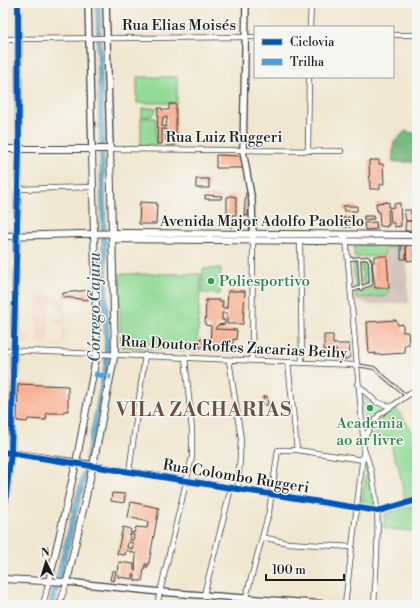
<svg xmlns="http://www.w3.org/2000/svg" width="420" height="608" font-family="'Libre Bodoni',serif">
	<rect width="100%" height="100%" fill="#f6f6f2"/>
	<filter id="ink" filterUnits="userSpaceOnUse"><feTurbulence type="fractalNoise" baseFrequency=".025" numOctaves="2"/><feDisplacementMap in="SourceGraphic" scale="8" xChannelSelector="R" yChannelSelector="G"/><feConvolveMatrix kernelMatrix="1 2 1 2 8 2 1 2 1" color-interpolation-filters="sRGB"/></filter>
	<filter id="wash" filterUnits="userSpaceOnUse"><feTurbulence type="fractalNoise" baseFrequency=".012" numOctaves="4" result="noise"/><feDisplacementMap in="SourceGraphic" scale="16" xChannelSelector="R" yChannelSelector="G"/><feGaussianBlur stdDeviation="0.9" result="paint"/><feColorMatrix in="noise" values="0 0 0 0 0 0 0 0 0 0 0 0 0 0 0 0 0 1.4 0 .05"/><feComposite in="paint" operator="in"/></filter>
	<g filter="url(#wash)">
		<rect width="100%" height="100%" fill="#f1e7d0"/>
		<path fill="#f2d5bd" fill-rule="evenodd" d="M20 292 65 298 64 346 18 344ZM21 293 42 296H37L36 343H48L50 303 57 304V311L63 312V319H54V323H63V345L30 344V335L19 334Z"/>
		<path fill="#cfc1ba" d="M384 248H401L406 259 409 303 369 305 361 301H351V298L386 296 389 288 387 257 384 256Z"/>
		<path fill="#92da95" stroke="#577b58" d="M137 77H177V103H137Z
			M142 108H156V112L151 116 142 117Z
			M141 118H156V145H141Z
			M359 245H401V248H384V256L354 257V247Z
			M365 260 368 262 369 282 366 285 362 282 361 263Z
			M353 261H357L359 286 355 288Z
			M221 268 220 294 202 293 203 269Z
			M119 274H201L197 351 121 347Z
			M370 288H389L386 296 355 298V293Z
			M363 396 381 408 371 419 366 431 364 430 362 397Z
			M396 408 417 438V495L405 499 398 465 394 457 389 436 371 438 380 418Z
			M367 465 375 505 371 507 361 506Z
			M417 504V532L384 528 385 514Z"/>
		<path fill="#75ba7e" stroke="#486b4d" d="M405 131 417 134V162H392L394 142Z"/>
		<path fill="#65bae1" stroke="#406b7e" d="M96 3H100L109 362 87 472 58 590 54 605H49L83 471 105 362Z"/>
		<g id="blocks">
			<path fill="#f8af91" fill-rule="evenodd" d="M169 104H176V145H166V129H162V144H157L158 108H162V110H169ZM163 117H167L166 127 162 126Z
				M216 155 241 156 243 168H216Z
				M369 160H379V164H383L384 184H380V189H370Z
				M196 179H209V188H196Z
				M246 193H249L248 216 244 215Z
				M205 195 222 196 221 199H205Z
				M231 196 236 197V215H227V197Z
				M140 202 157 203 156 224H139Z
				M389 202V208L394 207V204L400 203 401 226 394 227V223H391L390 210H388L389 225H387V227L380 226 379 211H377L376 203Z
				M343 206H357V211H344Z
				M404 210H411L412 212 410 213H412V221H406Z
				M351 215H354L355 224 352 225V227H343L342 218 351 217Z
				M364 216H373L374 219 364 220Z
				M406 221H412V230L405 231Z
				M376 222 377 229 365 230 364 223Z
				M414 244 415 260 407 261 406 245Z
				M401 245H406V259H401Z
				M374 256H387L389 288H375L372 263 374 262Z
				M90 290 91 295H89L88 300 63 297V293Z
				M228 291H245L243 324H227V313H222V320H225V324L218 325 215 329 237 330 236 340 233 339V350L213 349 214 346H210L211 326 205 325 206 300H219V301H223L222 308H227Z
				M396 320 398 325 403 324V332H408L409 345H404L405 353 375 355 376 353 369 354 367 322Z
				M324 335H333V344H349L350 357 347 359H336V350H324Z
				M200 338 207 339V348H200Z
				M18 384 68 386V411H64L63 413H47L46 420 28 419 27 422 17 421Z
				M267 396 268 405H264L263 397Z
				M112 493 125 494 124 503 111 501Z
				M131 502 159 508 148 568H146L147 564H145L142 581H135V574H133V579L118 577 119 562 134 564V570L135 571 136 554 126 550 125 555 117 554 123 527 131 529 130 532 134 533 136 527 147 528 148 522 128 517ZM130 534 134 535 133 540H129ZM128 542 133 543 132 549 127 547Z
				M112 571H116L114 581 110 580Z"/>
		</g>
	</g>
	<g filter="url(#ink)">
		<use href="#blocks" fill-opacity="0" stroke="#3c3a37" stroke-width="1"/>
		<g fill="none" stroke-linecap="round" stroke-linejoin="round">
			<g stroke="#3c3a37" stroke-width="4">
				<path id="service" d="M359 258 361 289
					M348 259 368 258 370 261 371 284 350 291
					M357 365 374 368 405 395"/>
			</g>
			<g stroke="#3c3a37" stroke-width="6">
				<path id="minor" d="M310 27 311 3
					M393 35H417
					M3 39 255 37
					M110 149 341 151
					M308 151 309 77
					M18 189 93 187
					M300 242 302 362
					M3 350 355 365
					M229 360 241 439 238 489
					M252 360 253 241
					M288 362 297 450
					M357 384 376 402 389 406
					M363 439 379 415 417 389
					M364 449C384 499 377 552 374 605
					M3 452 11 453
					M93 465 378 511 417 500
					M129 472 145 355
					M262 537 288 543 352 547
					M204 595 231 488
					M246 597 269 512 278 450H297L363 460
					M43 605 49 581
					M59 605 67 582
					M157 605 192 457V430L185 357
					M345 605 364 447 346 238"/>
			</g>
			<g stroke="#3c3a37" stroke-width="8">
				<path id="tertiary" d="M88 3 92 150
					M106 3 110 149
					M246 3 243 151 252 201 253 238
					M11 453 93 465
					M3 520 11 453 19 149 18 3
					M67 582 160 592 338 605"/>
			</g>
			<g stroke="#3c3a37" stroke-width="8">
				<path id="secondary" d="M3 149H110L115 353 93 465 67 582 3 579
					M3 236 121 233 417 235
					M113 239 417 242
					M49 581 75 468 97 353 92 150"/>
			</g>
			<path stroke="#3c3a37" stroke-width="1" stroke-dasharray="3 3" stroke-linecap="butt" d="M231 228 232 215"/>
			<use href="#service" stroke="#fff" stroke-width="2"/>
			<use href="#minor" stroke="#fff" stroke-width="4.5"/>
			<use href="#tertiary" stroke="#fff" stroke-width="5.5"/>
			<use href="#secondary" stroke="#fff" stroke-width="6"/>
			<path stroke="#3da2ea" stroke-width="5" stroke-dasharray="10 5" stroke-linecap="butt" d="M94 374 111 377"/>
			<g stroke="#f6f6f2" stroke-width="8">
				<path id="cycleway" d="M3 452 378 511 417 500
					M3 520 11 453 19 149 18 3"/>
			</g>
			<use href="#cycleway" stroke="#0057b8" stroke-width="6"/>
		</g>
	</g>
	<g fill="#2e9e5b" stroke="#f6f6f2" stroke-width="1.5">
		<circle cx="211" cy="281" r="4"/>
		<circle cx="370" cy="408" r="4"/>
	</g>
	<g text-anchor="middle" stroke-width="3" stroke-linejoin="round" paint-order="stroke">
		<g font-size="15" fill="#1c1c1c" stroke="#f6f6f2">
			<text x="179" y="30">Rua Elias Moisés</text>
			<text x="224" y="142">Rua Luiz Ruggeri</text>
			<text x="262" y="226">Avenida Major Adolfo Paolielo</text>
			<text transform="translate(234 347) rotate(3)" y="5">Rua Doutor Roffes Zacarias Beihy</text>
			<text transform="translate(236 476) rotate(9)" y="5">Rua Colombo Ruggeri</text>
		</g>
		<g font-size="15" fill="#27864d" stroke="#f6f6f2" text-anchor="start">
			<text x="219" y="286">Poliesportivo</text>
			<text x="370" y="428" text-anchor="middle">Academia<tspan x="370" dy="17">ao ar livre</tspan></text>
		</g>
		<g font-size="16" font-style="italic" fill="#395b6b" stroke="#f6f6f2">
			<text transform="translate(94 307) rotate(-90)" y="6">Córrego Cajuru</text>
		</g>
		<g font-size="19" font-weight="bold" letter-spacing="1" fill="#694f45" stroke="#f6f6f2">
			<text x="204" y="416">VILA ZACHARIAS</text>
		</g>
	</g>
	<rect width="420" height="608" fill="none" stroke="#f6f6f2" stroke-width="16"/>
	<rect x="254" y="26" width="140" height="52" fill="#f6f6f2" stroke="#9f9f9c"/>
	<rect x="262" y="39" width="20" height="6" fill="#0057b8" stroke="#9f9f9c"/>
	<text x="290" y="46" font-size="12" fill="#1c1c1c">Ciclovia</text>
	<rect x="262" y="59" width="20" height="6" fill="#3da2ea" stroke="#9f9f9c"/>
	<text x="290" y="66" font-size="12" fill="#1c1c1c">Trilha</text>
	<g transform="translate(46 562) rotate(356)" stroke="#f6f6f2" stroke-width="3" paint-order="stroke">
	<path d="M0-3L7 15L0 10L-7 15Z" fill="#1c1c1c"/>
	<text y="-6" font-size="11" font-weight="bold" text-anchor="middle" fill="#1c1c1c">N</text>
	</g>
	<path d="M266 574v6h78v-6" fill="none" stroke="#1c1c1c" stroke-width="2"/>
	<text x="272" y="574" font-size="12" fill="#1c1c1c" stroke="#f6f6f2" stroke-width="3" paint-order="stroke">100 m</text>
</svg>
